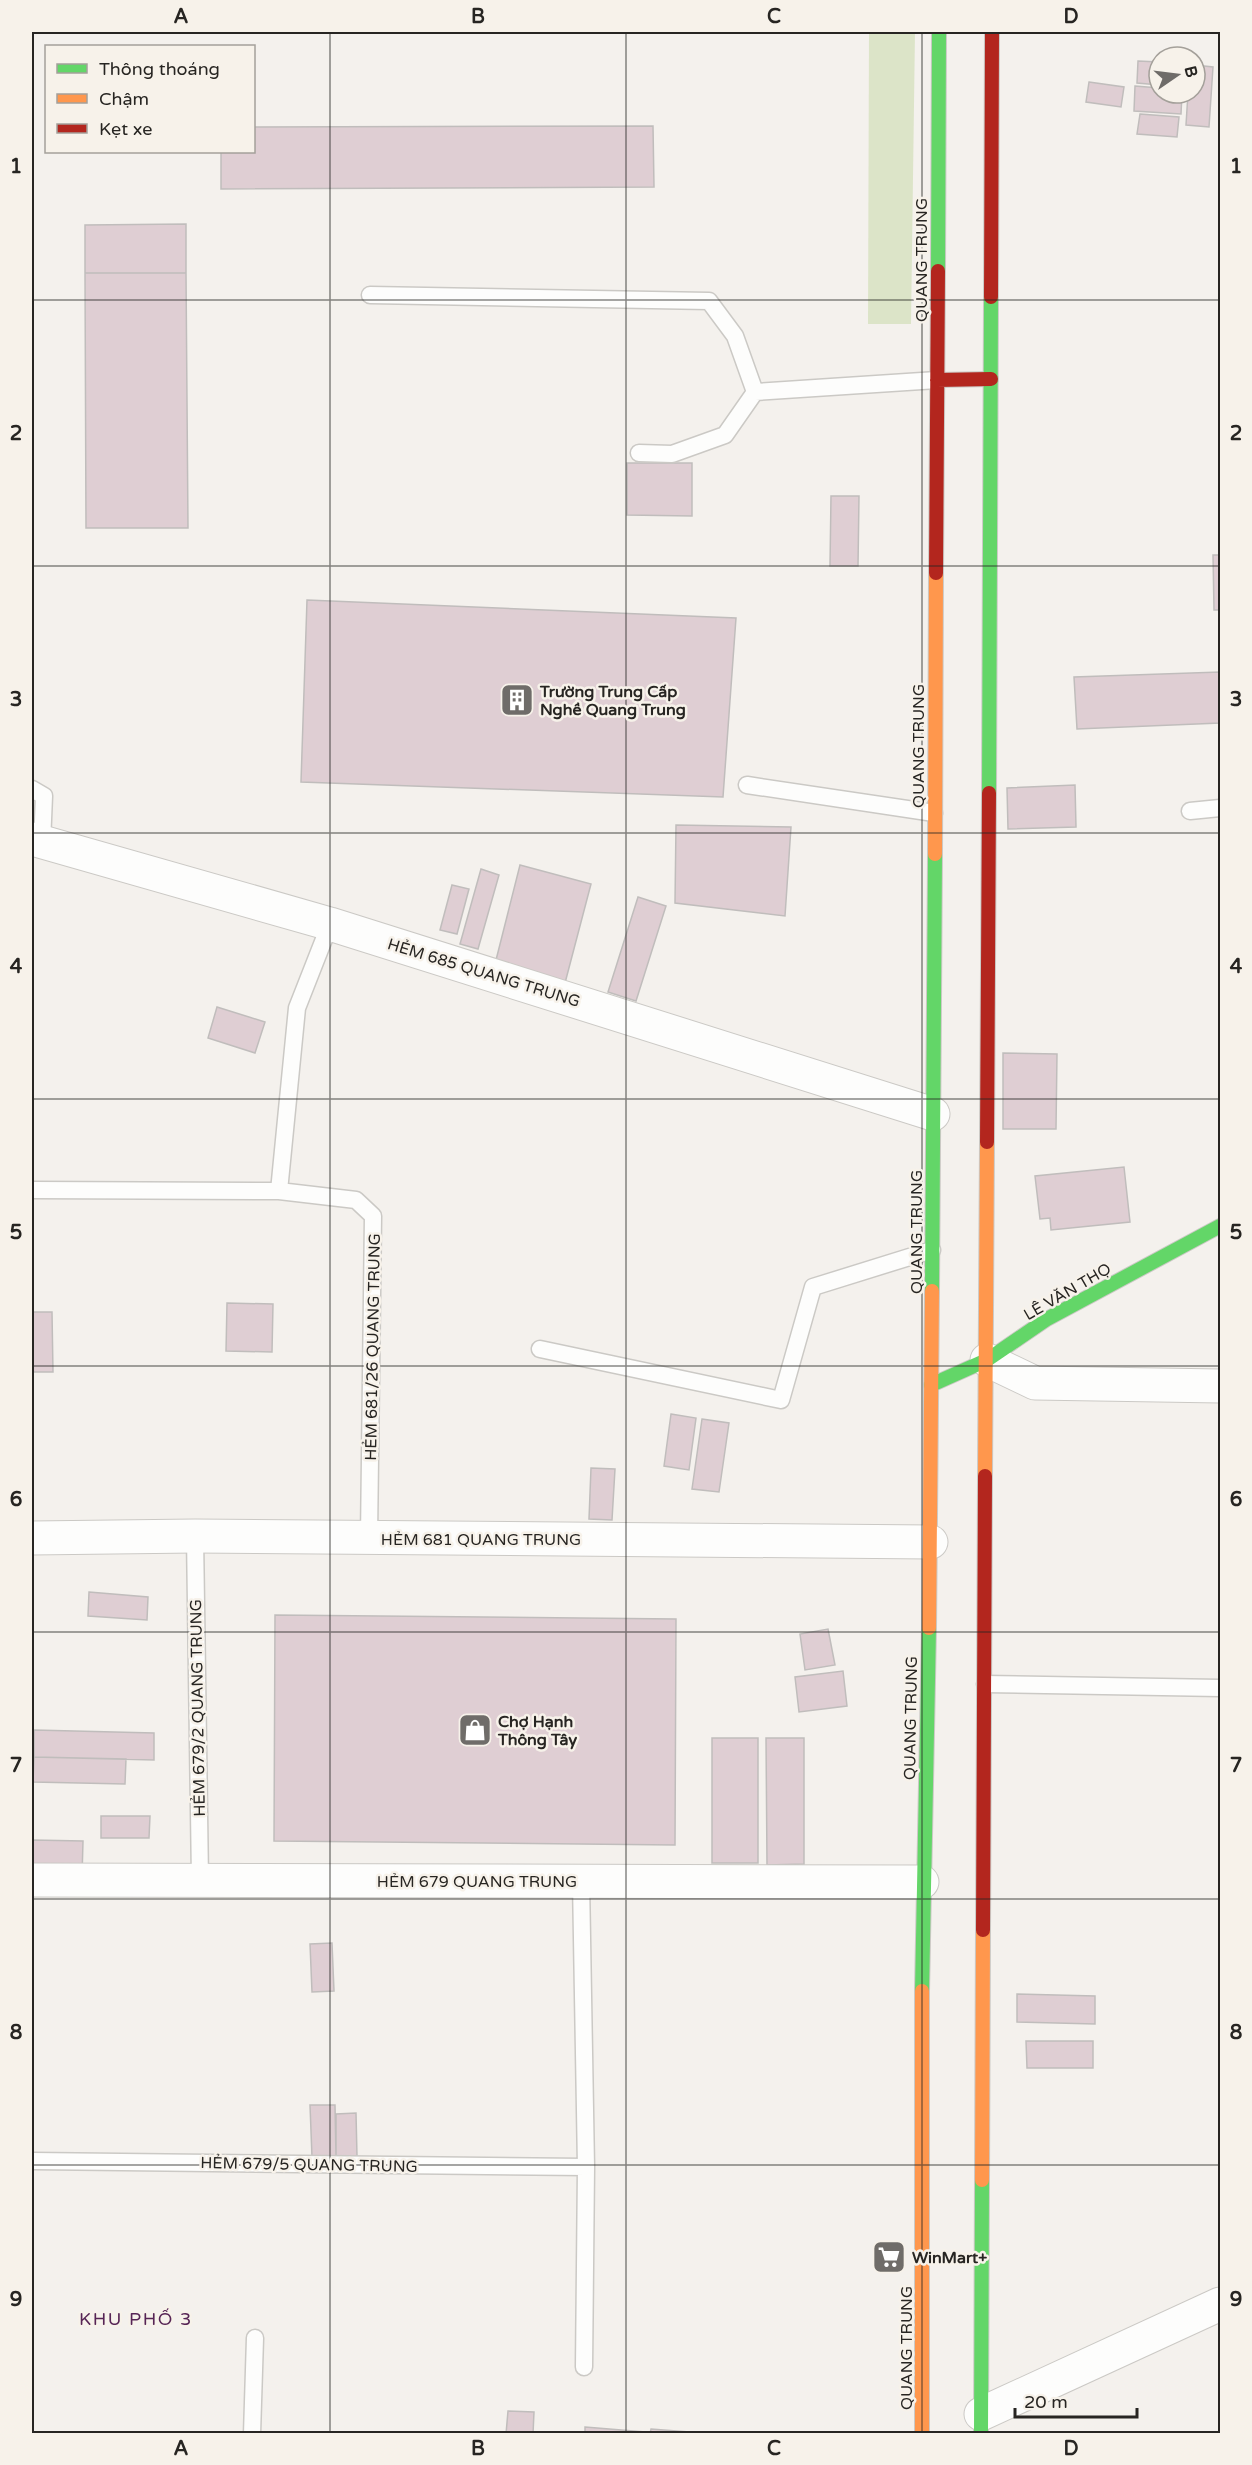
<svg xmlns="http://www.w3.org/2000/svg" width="1252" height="2465" font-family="'Varela Round',sans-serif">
	<rect width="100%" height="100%" fill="#f4f1ed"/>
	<path fill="#dce4c8" d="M869 32H915L911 324H868Z"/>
	<path fill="#dfced3" stroke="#c0bdbc" stroke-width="1.5" d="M1138 61 1159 62V85L1137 83Z
		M1195 65 1213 67 1209 127 1186 125 1188 93H1195Z
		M1089 82 1124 87 1121 107 1086 102Z
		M1135 86 1159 88V93H1182L1181 114 1134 111Z
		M1140 114 1179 117 1177 137 1137 134Z
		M653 126 654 187 221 189V152H254V127Z
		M186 224V273H85V225Z
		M85 273H186L188 528H86Z
		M627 463H692V516L627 515Z
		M831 496H859L858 566H830Z
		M1213 555H1220V610H1214Z
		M307 600 736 618 723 797 301 782Z
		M1220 672V723L1077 729 1074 677Z
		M1075 785 1076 827 1008 829 1007 788Z
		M676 825 791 827 785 916 675 903Z
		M520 865 591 884 565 983 495 964Z
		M481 869 499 875 478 949 460 944Z
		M452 885 469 889 457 934 440 930Z
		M638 897 666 906 636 1001 608 992Z
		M217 1007 265 1022 255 1053 208 1038Z
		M1003 1053 1057 1054 1056 1129H1003Z
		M1124 1167 1130 1222 1051 1230 1050 1218 1040 1219 1035 1176Z
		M227 1303 273 1304 272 1352 226 1351Z
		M32 1312H52L53 1372H32Z
		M671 1414 696 1418 689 1470 664 1466Z
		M702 1419 729 1423 719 1492 692 1489Z
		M591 1468 615 1469 612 1520 589 1519Z
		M89 1592 148 1597 147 1620 88 1616Z
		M275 1615 676 1619 675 1845 274 1841Z
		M828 1629 835 1665 805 1670 800 1634Z
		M843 1671 847 1706 799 1712 795 1677Z
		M34 1730 154 1733V1760L34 1757Z
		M712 1738H758V1863H712Z
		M766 1738H804V1864L767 1865Z
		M34 1757 126 1759 125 1784 33 1782Z
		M101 1816H150L149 1838H101Z
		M32 1840 83 1841 82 1877 32 1876Z
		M332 1943 334 1991 312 1992 310 1944Z
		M1017 1994 1095 1996V2024L1017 2022Z
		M1026 2041H1093V2068H1027Z
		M310 2105H335L336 2157H312Z
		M356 2113 357 2156 336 2157V2114Z
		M508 2411 534 2412 533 2434H506Z
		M585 2427 645 2432V2434H585Z
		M651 2429 689 2432V2434H650Z"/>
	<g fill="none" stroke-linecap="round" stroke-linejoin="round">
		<g stroke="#cbc9c5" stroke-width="19">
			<path id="lane" d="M370 295 709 301 735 336 755 392 937 380
				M639 453 672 454 725 435 755 392
				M747 785 934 813
				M32 789 44 796 42 843
				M1190 811 1220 808
				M32 1190 279 1191 356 1200 373 1216 369 1538
				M279 1191 297 1008 330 924
				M540 1349 781 1400 813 1287 932 1250
				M195 1536 200 1880
				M985 1684 1220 1688
				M581 1881 586 2167 584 2367
				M32 2161 586 2167
				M252 2434 255 2338"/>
		</g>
		<g stroke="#cbc9c5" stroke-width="35">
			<path id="street" d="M32 839 330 924 933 1114
				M987 1360 1035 1383 1220 1386
				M32 1538 195 1536 931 1542
				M32 1880 922 1882
				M981 2414 1220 2304"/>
		</g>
		<g stroke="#cbc9c5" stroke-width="16">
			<path id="fast" d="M938 271 939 32
				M989 793 991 297
				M932 1291 935 854
				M987 1360 1047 1319 1220 1226
				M931 1385 987 1360
				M922 1991 929 1628
				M981 2434 982 2180"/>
		</g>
		<g stroke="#cbc9c5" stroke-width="16">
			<path id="slow" d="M935 854 936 573
				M985 1476 987 1142
				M929 1628 932 1291
				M922 1991V2434
				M982 2180 983 1930"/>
		</g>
		<g stroke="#cbc9c5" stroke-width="16">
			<path id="jam" d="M991 297 992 32
				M937 380 991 379
				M936 573 938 271
				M987 1142 989 793
				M983 1930 985 1476"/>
		</g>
		<use href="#lane" stroke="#fdfdfc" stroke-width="16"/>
		<use href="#street" stroke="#fdfdfc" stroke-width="33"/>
		<use href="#fast" stroke="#63d668" stroke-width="14"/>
		<use href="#slow" stroke="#ff974d" stroke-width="14"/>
		<use href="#jam" stroke="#b3261e" stroke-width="14"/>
	</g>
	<path fill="none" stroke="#272522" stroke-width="1.5" stroke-opacity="0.55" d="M330 32V2434M626 32V2434M922 32V2434M32 300H1220M32 566H1220M32 833H1220M32 1099H1220M32 1366H1220M32 1632H1220M32 1899H1220M32 2165H1220"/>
	<defs>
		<g id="building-square" transform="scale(1.725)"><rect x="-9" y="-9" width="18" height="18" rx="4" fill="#6f6c69" stroke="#f7f2ea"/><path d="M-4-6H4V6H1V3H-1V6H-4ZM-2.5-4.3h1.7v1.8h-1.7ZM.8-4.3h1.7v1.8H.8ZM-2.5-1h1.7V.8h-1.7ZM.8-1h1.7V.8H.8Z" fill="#fff"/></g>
		<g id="shop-square" transform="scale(1.725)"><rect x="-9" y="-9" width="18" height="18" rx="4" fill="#6f6c69" stroke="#f7f2ea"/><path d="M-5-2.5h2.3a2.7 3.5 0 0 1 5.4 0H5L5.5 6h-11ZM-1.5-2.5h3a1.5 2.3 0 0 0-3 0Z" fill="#fff"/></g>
		<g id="supermarket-square" transform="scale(1.725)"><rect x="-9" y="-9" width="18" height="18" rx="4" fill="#6f6c69" stroke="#f7f2ea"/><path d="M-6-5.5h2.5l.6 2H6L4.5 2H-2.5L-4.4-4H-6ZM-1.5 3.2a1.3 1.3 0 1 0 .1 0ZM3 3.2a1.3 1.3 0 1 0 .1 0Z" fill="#fff"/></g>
	</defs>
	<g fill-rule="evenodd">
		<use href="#building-square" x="517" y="700"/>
		<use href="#shop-square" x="475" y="1730"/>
		<use href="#supermarket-square" x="889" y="2257"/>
	</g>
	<g text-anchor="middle" stroke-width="5" stroke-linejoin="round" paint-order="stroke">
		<g font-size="16" fill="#272522" stroke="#f7f2ea">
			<text transform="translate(921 260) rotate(-90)" y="6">QUANG TRUNG</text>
			<text transform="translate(918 746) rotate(-90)" y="6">QUANG TRUNG</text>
			<text transform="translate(484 972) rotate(17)" y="6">HẺM 685 QUANG TRUNG</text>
			<text transform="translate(916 1232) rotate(-90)" y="6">QUANG TRUNG</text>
			<text transform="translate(1067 1291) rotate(-30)" y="6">LÊ VĂN THỌ</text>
			<text transform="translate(372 1347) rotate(-89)" y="6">HẺM 681/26 QUANG TRUNG</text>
			<text x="481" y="1545">HẺM 681 QUANG TRUNG</text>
			<text transform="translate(197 1708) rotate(-91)" y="6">HẺM 679/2 QUANG TRUNG</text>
			<text transform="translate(910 1718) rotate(-89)" y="6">QUANG TRUNG</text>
			<text x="477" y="1887">HẺM 679 QUANG TRUNG</text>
			<text transform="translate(309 2164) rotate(1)" y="6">HẺM 679/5 QUANG TRUNG</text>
			<text transform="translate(906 2348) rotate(-90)" y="6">QUANG TRUNG</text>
		</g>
		<g font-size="16" font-weight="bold" fill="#272522" stroke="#f7f2ea" text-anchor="start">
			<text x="540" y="697">Trường Trung Cấp<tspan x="540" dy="18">Nghề Quang Trung</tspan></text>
			<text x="498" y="1727">Chợ Hạnh<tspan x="498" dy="18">Thông Tây</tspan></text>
			<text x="912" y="2263">WinMart+</text>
		</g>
		<g font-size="18" letter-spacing="1.5" fill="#572555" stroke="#f7f2ea">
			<text x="136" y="2325">KHU PHỐ 3</text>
		</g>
	</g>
	<rect width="1252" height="2465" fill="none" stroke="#f7f2ea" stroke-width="66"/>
	<rect x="45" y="45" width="210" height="108" fill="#f7f2ea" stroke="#a4a09a" stroke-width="1.5"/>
	<rect x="57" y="64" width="30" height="9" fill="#63d668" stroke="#a4a09a" stroke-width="1.5"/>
	<text x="99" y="75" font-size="18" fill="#272522">Thông thoáng</text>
	<rect x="57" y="94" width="30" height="9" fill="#ff974d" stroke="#a4a09a" stroke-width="1.5"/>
	<text x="99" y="105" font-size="18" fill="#272522">Chậm</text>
	<rect x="57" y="124" width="30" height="9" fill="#b3261e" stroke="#a4a09a" stroke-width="1.5"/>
	<text x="99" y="135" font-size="18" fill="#272522">Kẹt xe</text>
	<g transform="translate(1177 75) rotate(76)"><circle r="28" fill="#f7f2ea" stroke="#a4a09a" stroke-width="1.5"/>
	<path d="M0-4.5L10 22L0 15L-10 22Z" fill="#6f6c69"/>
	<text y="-9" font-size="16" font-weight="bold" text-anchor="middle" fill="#272522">B</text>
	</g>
	<path d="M1015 2408v9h122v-9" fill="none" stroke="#272522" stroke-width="3"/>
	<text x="1024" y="2408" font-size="18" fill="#272522" stroke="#f7f2ea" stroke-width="4.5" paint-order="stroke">20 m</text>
	<rect x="33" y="33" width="1186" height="2399" fill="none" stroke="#272522" stroke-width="2"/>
	<g font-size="20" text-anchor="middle" font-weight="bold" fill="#272522">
		<text x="181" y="23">A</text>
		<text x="478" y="23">B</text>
		<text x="774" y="23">C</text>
		<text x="1071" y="23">D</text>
		<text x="16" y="173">1</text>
		<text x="1236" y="173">1</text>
		<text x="16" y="440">2</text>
		<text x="1236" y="440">2</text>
		<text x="16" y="706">3</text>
		<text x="1236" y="706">3</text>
		<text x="16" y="973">4</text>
		<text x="1236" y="973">4</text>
		<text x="16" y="1239">5</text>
		<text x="1236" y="1239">5</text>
		<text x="16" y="1506">6</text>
		<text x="1236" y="1506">6</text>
		<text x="16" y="1772">7</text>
		<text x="1236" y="1772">7</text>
		<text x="16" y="2039">8</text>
		<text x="1236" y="2039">8</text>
		<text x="16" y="2306">9</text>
		<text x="1236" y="2306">9</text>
		<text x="181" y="2455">A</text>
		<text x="478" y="2455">B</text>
		<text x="774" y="2455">C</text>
		<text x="1071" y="2455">D</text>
	</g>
</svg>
